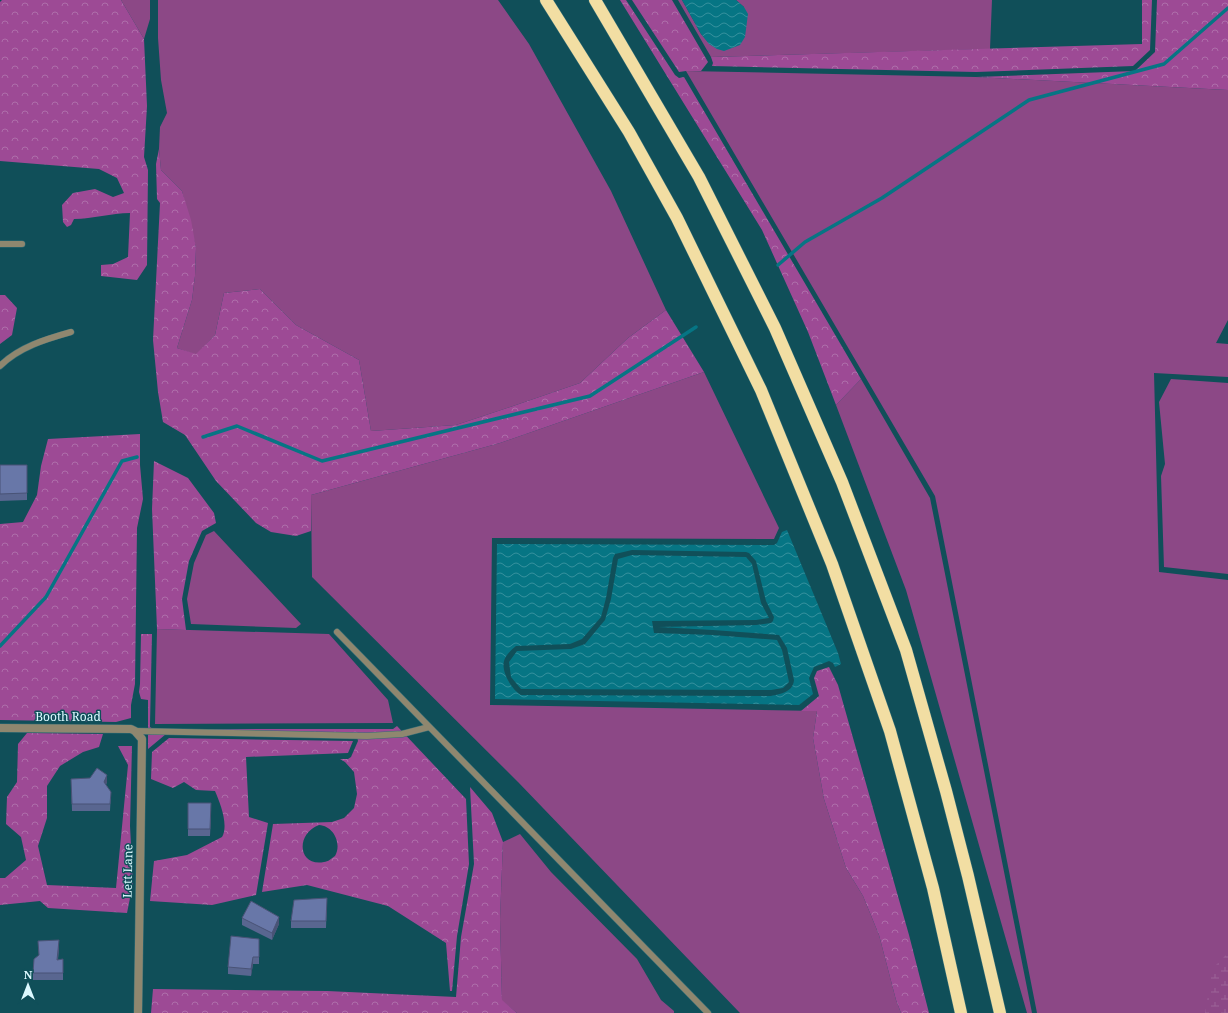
<svg xmlns="http://www.w3.org/2000/svg" width="1228" height="1013" font-family="'Noto Serif',serif">
	<defs>
		<pattern id="forest-crowns" width="20" height="18" patternUnits="userSpaceOnUse"><rect width="20" height="18" fill="#9d4a95"/><path d="M2 6a3 3 0 1 1 6 0M12 15a3 3 0 1 1 6 0" fill="none" stroke="#ae6eaa"/></pattern>
		<pattern id="wetland-marsh" width="20" height="14" patternUnits="userSpaceOnUse"><rect width="20" height="14" fill="#8c4886"/><path d="M1 5h8M5 5V1M11 12h8M15 12V8" fill="none" stroke="#9c6398"/></pattern>
		<pattern id="water-waves" width="16" height="10" patternUnits="userSpaceOnUse"><rect width="16" height="10" fill="#067584"/><path d="M0 5q4-4 8 0t8 0" fill="none" stroke="#36909d"/></pattern>
	</defs>
	<rect width="100%" height="100%" fill="#104f59"/>
	<path fill="#8c4886" d="M121 0H150V19L144 39Z
		M158 0H498L529 44 611 191 666 310 628 338 580 383 516 405 456 425 371 431 359 360 296 325 260 289 224 293 215 335 196 355 177 348 192 300 195 276 196 248 182 191 161 170 159 149 160 127 167 113 161 80 158 38Z
		M678 0H682L701 34 709 43 744 7 736 0H992L990 49 711 57Z
		M686 71 976 77 1228 90V320L1216 343 1228 344V377L1154 373 1159 572 1228 580V1013H1037L935 496Z
		M704 372 779 528 774 539 492 538 490 705 817 711 813 738 824 799 846 868 863 896 879 935 896 1000 901 1013H740L518 782 312 577 311 495 500 443Z
		M861 379 930 498 1032 1013H1027L906 590 836 405Z
		M1171 379 1228 383V574L1164 567 1161 476 1165 464 1159 402Z
		M214 531 301 624 296 628 191 624 187 599 194 563 206 535Z
		M157 629 329 634 388 700 393 723 155 724Z
		M520 834 551 872 637 959 661 1000 674 1011V1013H517L502 1001 500 919 503 842Z"/>
	<path fill="url(#forest-crowns)" fill-rule="evenodd" d="M2 0H121L144 39 147 106 144 157 148 170 147 265 137 280 101 276V265L113 264 128 257 130 213C111 213 93 219 74 219L71 225 67 227 63 222 62 205 73 193 95 189 113 197 124 193 117 178 99 169 0 161V2Z
		M620 0H626L675 75 679 78 684 77 861 379 836 405 808 332 762 230Z
		M632 0H672L708 62 701 71H686L679 72Z
		M1142 0H1152L1150 50 1133 66 976 72 712 66 713 63 711 57 1142 44Z
		M1157 0H1228V90L976 77 1135 71 1155 52Z
		M159 149 161 170 182 191 191 220 196 248 195 276 192 300 177 348 196 354 215 335 224 293 260 289 296 325 359 360 371 431 456 425 516 405 580 383 628 338 666 310 704 372 500 443 311 495V531L296 536 271 532 256 523 216 481 185 435 163 422 158 392 153 340 160 203 157 199 156 164Z
		M0 295H5L17 308 12 335 0 344Z
		M140 434V465L143 499 137 528 135 684 131 705V718L116 722 0 720V524L23 522 37 495 41 466 48 439Z
		M154 461 188 478 214 513 216 523 202 531 189 561 182 599 186 630 157 629 152 509Z
		M141 634H152L150 724V727L153 729H393L397 726 466 799 469 864 457 936 452 991H450L446 943 388 906 307 885 262 892 273 824 332 822 344 818 354 808 357 794 354 772 345 762 340 759H348L351 757 358 741 357 736 166 734 148 749V700L141 699 139 692 140 684ZM319 825C334 826 342 844 335 856 332 858 328 862 324 862 298 867 295 834 319 825Z
		M829 667 838 685 909 935 929 1013H901L896 1000 879 935 863 896 846 868 824 799 813 738 817 711H801L819 696 814 678 817 671Z
		M27 733 103 734 99 747 83 752 60 766 47 786V818L38 846 47 885 116 888 128 765 118 746H132L130 826 133 883 127 913 48 908 40 901 0 905V878H5L26 860 21 837 6 824 7 797 17 782 18 744Z
		M169 738 353 741 348 753 246 757 249 817 268 823 256 895 212 905 150 901 154 861 187 855 222 837C229 825 220 803 215 791L196 790 184 782 173 788 151 779 152 752Z
		M470 787 492 813 503 842 500 919 502 1000 517 1013H151L153 989 327 991 456 997 461 937 474 864Z"/>
	<path fill="url(#wetland-marsh)" d="M1228 953V1013H1205L1212 969Z"/>
	<path fill="url(#water-waves)" fill-rule="evenodd" d="M682 0H736L744 7 748 14 745 37 740 45 724 51 717 49 709 44 701 34Z
		M787 530 838 653 841 664 835 667 833 663 829 661 814 667 809 678 813 694 799 705 495 699 497 544 774 545 777 543 782 532ZM632 550 746 552 749 553 756 561 766 601 774 617 773 621 771 623 756 625 658 627 713 630 779 635 787 648 794 680C793 692 781 694 771 696L521 695C512 690 501 672 504 661 505 656 512 649 516 646L570 644 582 639 601 617 606 598 613 558 615 554Z
		M632 555 746 557 752 564 761 603 769 618 756 620 652 621 654 633 713 635 777 640 782 650 789 682 783 688 771 690 521 689 511 677 509 662 517 651 571 649 585 644 605 620 611 599 618 559Z"/>
	<g fill="none" stroke-linecap="round" stroke-linejoin="round">
		<path stroke="#067584" stroke-width="3.5" d="M778 265 805 242 882 198 1029 100 1164 64 1228 8
			M203 437 237 426 322 461 590 396 696 327
			M0 646 46 597 122 461 137 457"/>
		<g stroke="#356e77" stroke-width="7">
			<path id="service" d="M0 244H22
				M0 366C19 347 46 339 71 332
				M337 632 708 1013
				M135 731 367 736 402 734 429 727"/>
		</g>
		<g stroke="#356e77" stroke-width="9">
			<path id="minor" d="M0 728 131 729 135 731 142 739 138 1013"/>
		</g>
		<g stroke="#356e77" stroke-width="13">
			<path id="motorway" d="M546 0 629 132 677 218 761 390 832 564 890 731 933 888 961 1013
				M595 0 699 177 775 328 842 482 906 650 946 791 968 876 1000 1013"/>
		</g>
		<use href="#service" stroke="#8f876f" stroke-width="6"/>
		<use href="#minor" stroke="#8f876f" stroke-width="8"/>
		<use href="#motorway" stroke="#f2dea3" stroke-width="12"/>
	</g>
	<path fill="#596690" d="M0 465 27 493V500L0 501Z
		M71 779 107 782 106 785 111 792 110 811H72Z
		M188 803 211 810 210 836H188Z
		M327 898 326 928H291V921Z
		M242 918 279 924 272 940 242 925Z
		M259 939V964H253L251 976 228 974V967Z
		M38 941 59 948 58 960 63 959V980H33V973L39 956Z"/>
	<path fill="#495376" d="M107 775V782L104 789V782Z
		M211 803V810L210 836V829Z
		M279 917V924L272 940V933Z
		M59 940V948L57 967V960Z
		M253 957V964L251 976V969Z"/>
	<path fill="#6877a8" stroke="#495376" d="M0 465H27V493L0 494Z
		M97 768 107 775 104 782 111 792 110 804H72L71 779 90 778Z
		M188 803H211L210 829H188Z
		M327 898 326 921H291L294 900Z
		M251 901 279 917 272 933 242 918Z
		M231 936 259 939V957H253L251 969 228 967Z
		M59 940 57 960 63 959V973H33L34 959 39 955 38 941Z"/>
	<g text-anchor="middle" stroke-width="3" stroke-linejoin="round" paint-order="stroke">
		<g font-size="12" fill="#dcf9ff" stroke="#104f59">
			<text x="68" y="721">Booth Road</text>
			<text transform="translate(128 871) rotate(-89)" y="4">Lett Lane</text>
		</g>
	</g>
	<g transform="translate(28 985)" stroke="#104f59" stroke-width="3" paint-order="stroke">
	<path d="M0-3L7 15L0 10L-7 15Z" fill="#dcf9ff"/>
	<text y="-6" font-size="11" font-weight="bold" text-anchor="middle" fill="#dcf9ff">N</text>
	</g>
</svg>
